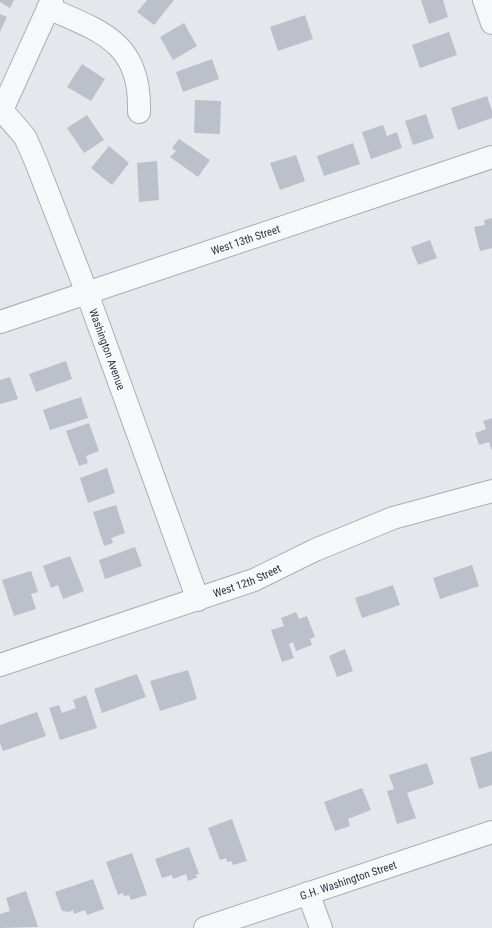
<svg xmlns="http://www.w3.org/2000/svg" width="492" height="928" font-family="'Roboto Condensed',sans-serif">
	<rect width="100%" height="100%" fill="#e4e7ec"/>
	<path fill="#bbc0ca" d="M0 0H14L10 8 0 2Z
		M147 0H174L154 25 137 12Z
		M421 0H443L448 17 429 24Z
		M0 14 7 17 0 32Z
		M305 15 313 39 278 51 270 27Z
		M184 23 197 46 173 60 160 37Z
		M449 32 457 55 420 68 412 45Z
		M212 59 219 79 183 92 176 72Z
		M82 64 105 79 91 101 67 87Z
		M487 96 492 111V118L458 130 451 108Z
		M195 100 221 101 220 134 194 133Z
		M426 114 434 138 413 145 405 121Z
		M87 115 104 140 84 153 67 128Z
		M383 125 387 136 397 132 402 148 371 159 362 132Z
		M179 139 210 160 198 177 170 157 176 151 172 148Z
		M353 143 360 164 324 176 317 156Z
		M109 146 129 163 112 185 91 168Z
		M296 155 305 181 280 190 270 163Z
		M157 161 159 200 139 202 137 163Z
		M492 218V248L480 251 474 227 485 225 484 220Z
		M430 240 437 258 418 265 411 247Z
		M66 361 72 379 36 392 29 374Z
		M10 377 18 399 0 404V380Z
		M81 397 88 418 50 430 43 410Z
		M492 418V451L489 442 479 445 475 433 486 429 483 421Z
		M89 423 99 451 86 456 88 463 79 466 66 431Z
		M107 468 115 493 88 503 80 478Z
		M116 505 125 533 111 538 113 543 104 546 93 512Z
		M135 547 142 566 105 579 99 560Z
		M70 556 84 591 63 599 58 585 51 588 43 566Z
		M472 565 479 586 440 599 433 578Z
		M31 571 38 592 31 594 36 609 14 616 2 580Z
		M393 585 400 605 362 618 355 598Z
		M296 612 299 619 307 616 315 637 310 639 312 645 296 651 293 642 289 644 294 658 282 662 271 630 284 626 281 618Z
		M345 649 353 671 337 677 329 656Z
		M188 670 197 699 160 711 150 681Z
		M137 674 146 697 102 713 94 689Z
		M86 695 97 728 60 740 49 708 59 705 62 713 76 708 73 700Z
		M37 712 46 736 3 751 0 743V725Z
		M492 751V785L479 789 470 758Z
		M427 763 434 784 407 793 416 818 397 824 387 791 394 789 389 775Z
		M362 788 371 810 348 819 350 826 335 831 324 802Z
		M232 819 247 861 233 865 231 861 227 862 226 858 220 860 208 828Z
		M189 847 199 874 195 875 198 877 188 881 186 874 173 879 172 875 162 878 155 859Z
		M132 853 147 895 131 900 129 895 124 896 123 893 118 895 106 862Z
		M93 879 104 909 87 915 85 910 74 914 73 910 69 912 62 911 55 892Z
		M26 891 38 927 0 928V914L10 911 6 898Z"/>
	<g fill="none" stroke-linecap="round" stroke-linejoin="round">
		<g stroke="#a9aeb7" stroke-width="24">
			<g id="minor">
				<path d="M484 0 492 23"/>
				<path d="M48 8C103 32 141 43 139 112"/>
				<path id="s1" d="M0 108 25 137 36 162 87 293 198 600"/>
				<path d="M2 110 52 0"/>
				<path id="s2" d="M0 322 492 157"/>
				<path id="s3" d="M0 665 254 580 315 550 393 518 492 491"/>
				<path d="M308 893 321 928"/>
				<path id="s4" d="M205 928 492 832"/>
			</g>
		</g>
		<use href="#minor" stroke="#f7f8fa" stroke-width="22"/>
	</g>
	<g text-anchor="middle" stroke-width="3" stroke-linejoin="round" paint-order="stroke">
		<g font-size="11" fill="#2b3445" stroke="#f4f6f9">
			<text dy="4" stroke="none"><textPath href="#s2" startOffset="259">West 13th Street</textPath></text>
			<text dy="4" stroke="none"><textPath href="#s1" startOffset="266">Washington Avenue</textPath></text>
			<text dy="4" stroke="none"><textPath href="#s3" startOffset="261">West 12th Street</textPath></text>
			<text dy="4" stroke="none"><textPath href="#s4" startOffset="151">G.H. Washington Street</textPath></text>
		</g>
	</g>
</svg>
